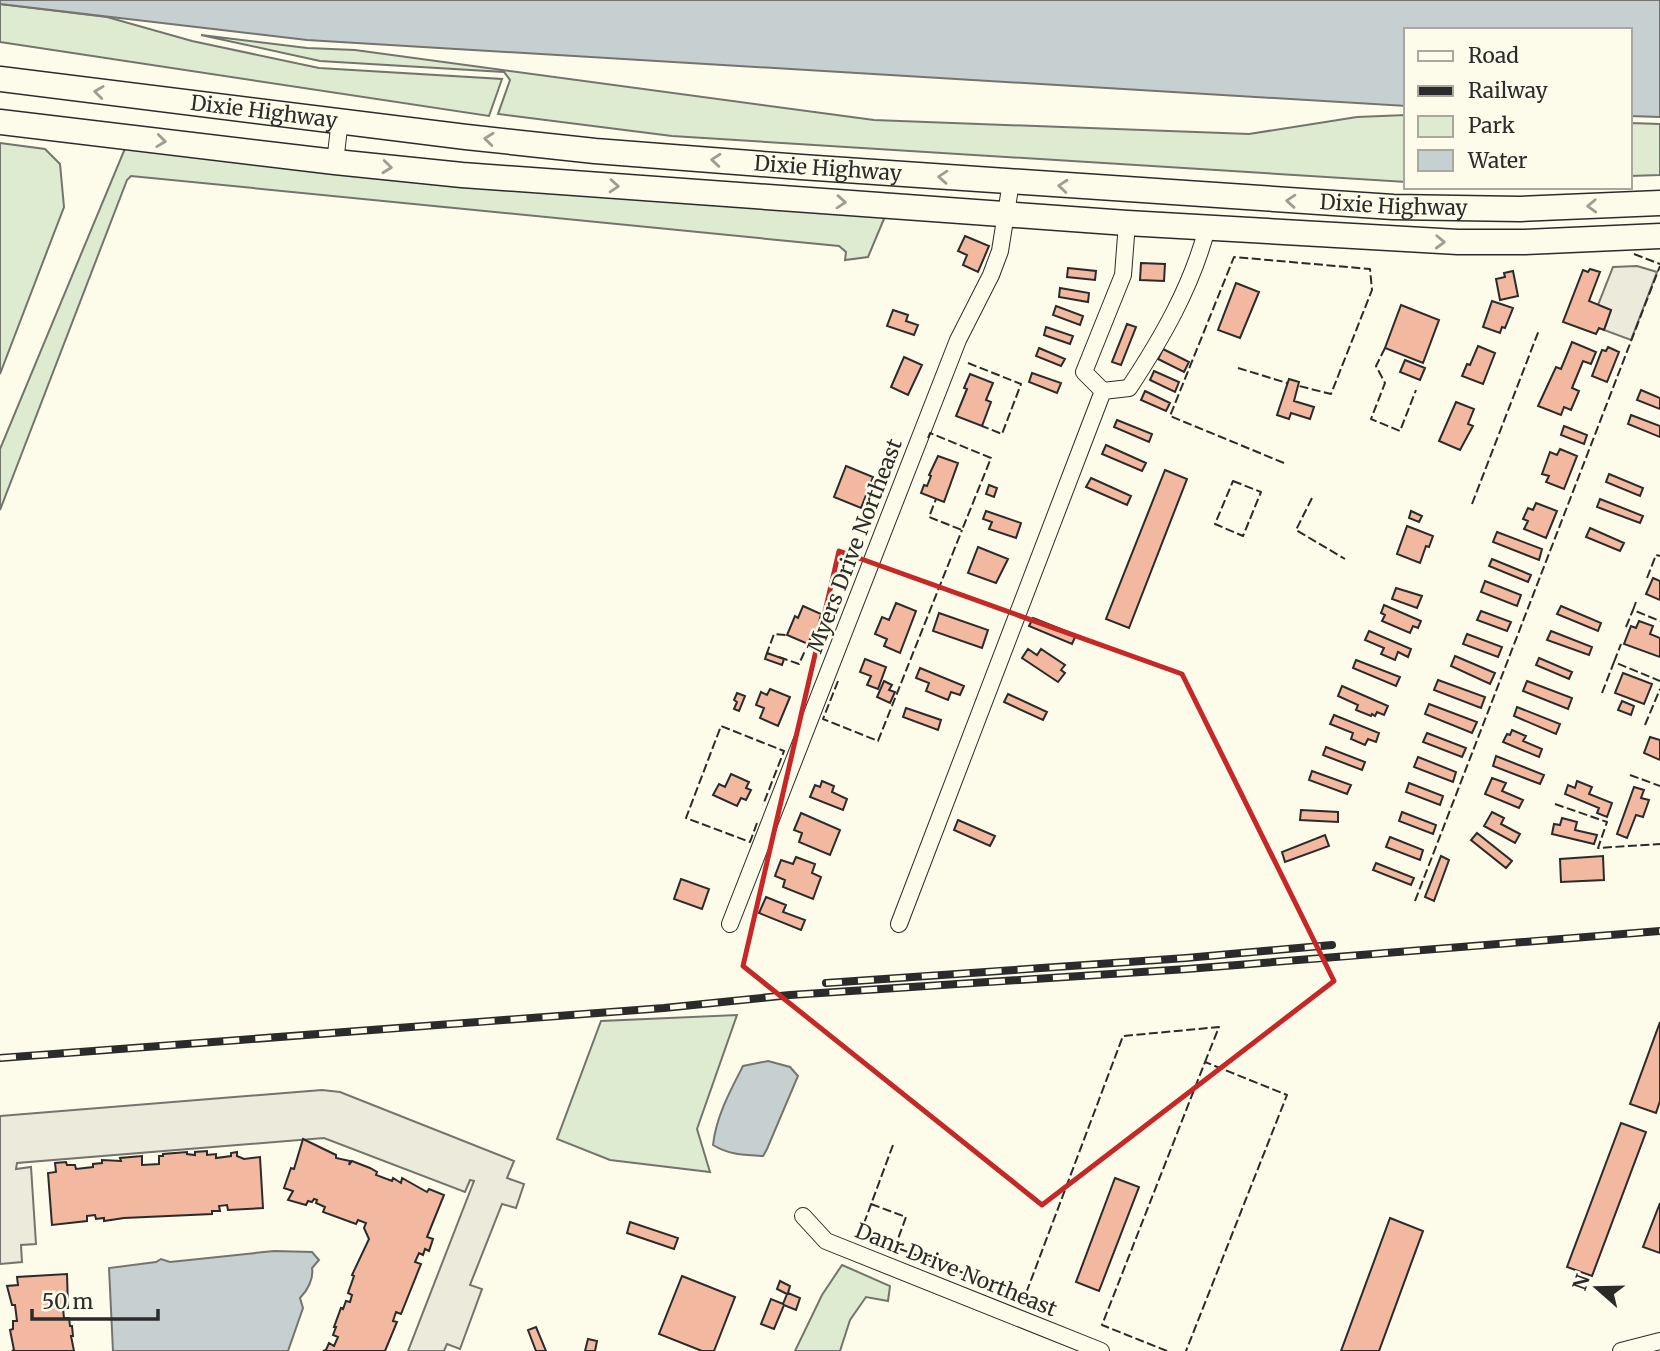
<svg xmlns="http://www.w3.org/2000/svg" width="1660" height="1351" font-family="Merriweather,serif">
	<rect width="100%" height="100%" fill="#fdfbea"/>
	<path fill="#deebd1" stroke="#74746e" stroke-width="2" d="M0 4 107 17 192 41 319 68 502 79 489 116 0 42Z
		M201 35 307 48 355 50 874 120 1249 134 1357 117 1406 115V182L672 136 498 114 510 80 504 72 320 61Z
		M1630 123 1660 124V175L1630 176Z
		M0 143 45 149 60 164 64 207 0 374Z
		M126 146 886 214 868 257 845 260 846 252 839 246 131 176 127 180 0 510V449Z
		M737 1015 697 1129 710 1172 610 1160 557 1139 601 1021Z
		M842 1265 890 1286 888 1301 866 1297 850 1320 840 1351H795L822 1295Z"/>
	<path fill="#eceadb" stroke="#74746e" stroke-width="2" d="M1637 266 1657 272 1631 340 1604 330 1611 310 1598 305 1613 267Z
		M322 1090 340 1092 514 1161 507 1178 524 1184 516 1208 502 1204 470 1285 482 1289 460 1349 447 1344 444 1351H408L474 1181 470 1180 465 1192 324 1138 17 1163 16 1169 31 1167 36 1244 21 1245 22 1262 0 1264V1116Z"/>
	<path fill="#c7d0d0" stroke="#74746e" stroke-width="2" d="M0 0H1660V117L1630 116V30H1406V106L307 40 0 4Z
		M768 1061 790 1067 798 1076 767 1149 763 1156C745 1155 729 1155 713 1145 716 1117 730 1091 743 1066Z
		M274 1251 312 1252 319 1260 312 1268C314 1279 307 1291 300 1298L303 1308 288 1351H113L109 1268 156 1262 161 1259 170 1262Z"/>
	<path fill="#f2b8a0" stroke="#2b2b2b" stroke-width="2" d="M965 236 989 246 978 272 963 265 967 255 958 251Z
		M1141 263 1165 264 1164 281 1140 280Z
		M1068 268 1096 271 1095 280 1067 277Z
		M1590 269 1600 272 1589 301 1611 310 1604 330 1599 328 1596 334 1563 322 1583 270 1588 272Z
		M1513 271 1518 296 1500 300 1496 279 1505 277 1504 273Z
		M1236 283 1259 292 1240 338 1218 330Z
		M1060 288 1089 293 1088 302 1059 297Z
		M1492 301 1513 308 1505 328 1502 327 1500 333 1483 327Z
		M1401 305 1439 320 1423 363 1385 348Z
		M1056 306 1083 316 1080 325 1053 315Z
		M893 310 908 315 906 321 918 325 914 335 887 326Z
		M1127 324 1136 327 1121 365 1112 362Z
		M1046 327 1073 336 1070 344 1044 335Z
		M1572 342 1596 352 1591 364 1583 361 1572 388 1579 391 1571 410 1564 407 1561 415 1538 406 1556 367 1561 369Z
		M1478 346 1495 353 1483 384 1462 376 1467 364 1470 365Z
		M1608 347 1619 352 1607 382 1592 376 1602 350 1606 351Z
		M1039 348 1065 359 1061 366 1036 356Z
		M1163 349 1189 362 1184 372 1158 359Z
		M904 357 922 365 908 395 891 387Z
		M1405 360 1425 368 1420 380 1400 372Z
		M1154 371 1179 382 1175 392 1150 380Z
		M1032 373 1061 383 1057 393 1029 382Z
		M970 374 993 383 986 400 991 402 982 426 956 416 967 389 964 388Z
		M1289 379 1299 382 1294 401 1314 407 1310 419 1291 413 1289 419 1277 415Z
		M1641 390 1660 398V409L1637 400Z
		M1145 391 1170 403 1166 411 1141 400Z
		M1456 402 1474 409 1468 424 1473 426 1460 450 1439 441Z
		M1631 415 1660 426V437L1628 424Z
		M1117 420 1152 434 1149 442 1114 427Z
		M1564 426 1587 435 1584 444 1561 435Z
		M1106 445 1146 463 1142 471 1102 454Z
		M1560 449 1577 456 1564 489 1546 482 1549 476 1542 474 1550 452 1557 455Z
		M938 456 958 463 944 502 921 493 924 485 927 486 931 476 929 475Z
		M846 466 873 477 861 508 834 497Z
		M1165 470 1187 479 1129 628 1106 619Z
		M1609 474 1643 488 1640 496 1606 482Z
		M1091 478 1131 496 1127 505 1086 487Z
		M989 485 997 488 994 497 986 494Z
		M1600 499 1643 516 1640 523 1597 507Z
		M1536 503 1557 511 1546 538 1524 529 1528 521 1523 519 1528 508 1533 510Z
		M986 511 1021 523 1016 538 989 529 992 522 983 519Z
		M1411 511 1422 516 1419 522 1409 518Z
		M1407 526 1433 536 1429 547 1426 546 1420 563 1397 554Z
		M1590 528 1624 543 1620 551 1586 537Z
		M1497 532 1542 549 1539 560 1493 542Z
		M978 547 1008 559 996 583 968 573Z
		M1492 559 1531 575 1528 582 1489 566Z
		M1653 578 1660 581V600L1646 594Z
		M1485 581 1521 595 1517 606 1481 592Z
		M1396 588 1422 596 1417 608 1392 599Z
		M896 603 916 611 900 653 884 646 887 639 875 634 882 617 889 620Z
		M1384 605 1421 621 1418 628 1413 626 1410 633 1382 621 1385 615 1381 613Z
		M803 606 821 614 817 631 814 630 808 644 787 635 795 616 798 618Z
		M1561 606 1601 623 1598 631 1557 614Z
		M1481 611 1511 622 1507 631 1477 620Z
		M939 613 988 630 982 648 933 631Z
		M1033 618 1076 635 1072 644 1029 626Z
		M1639 621 1653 626 1650 634 1660 638V657L1624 644 1631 626 1636 628Z
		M1369 631 1411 649 1408 657 1398 652 1395 660 1381 654 1384 648 1365 640Z
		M1551 631 1592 647 1589 655 1547 640Z
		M1467 634 1502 647 1498 657 1463 644Z
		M1028 649 1037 655 1041 649 1065 665 1061 670 1065 673 1058 682 1022 658Z
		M767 653 784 659 782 665 765 659Z
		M1455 656 1495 673 1490 684 1451 666Z
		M1539 658 1572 672 1569 679 1536 665Z
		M865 659 886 667 878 689 867 685 871 676 860 672Z
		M1356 660 1400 677 1396 686 1353 668Z
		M920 668 964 686 960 695 951 692 948 700 926 691 929 683 916 678Z
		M1623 673 1652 684 1644 704 1615 693Z
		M1438 680 1485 697 1481 708 1434 690Z
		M884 681 892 685 889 690 895 692 890 703 877 697Z
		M1527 681 1572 698 1568 709 1523 691Z
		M1342 686 1388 706 1384 715 1377 712 1375 716 1372 714 1371 716 1356 710 1358 705 1338 696Z
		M770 689 790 697 778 726 760 718 764 708 756 705 761 692 767 695Z
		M737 693 745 696 739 711 734 709 737 702 734 700Z
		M1008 694 1047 712 1043 720 1004 702Z
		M1622 701 1634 706 1631 715 1618 710Z
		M1429 704 1477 722 1472 733 1425 714Z
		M1517 707 1560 724 1556 734 1514 716Z
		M906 708 941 720 938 730 903 717Z
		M1334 715 1379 733 1376 742 1368 739 1365 745 1351 739 1353 733 1330 724Z
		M1512 730 1526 736 1523 741 1542 749 1539 757 1503 742 1507 734 1510 735Z
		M1427 733 1466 748 1462 757 1423 742Z
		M1650 737 1660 740V760L1644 753Z
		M1326 747 1365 762 1362 770 1323 755Z
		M1496 756 1544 775 1540 784 1493 766Z
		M1418 757 1456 772 1453 782 1414 767Z
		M1312 771 1351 785 1347 794 1309 780Z
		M731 774 749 782 746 788 751 790 746 800 741 798 737 806 713 795 719 784 725 787Z
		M1492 778 1506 783 1502 791 1523 800 1519 808 1485 794Z
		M822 781 834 786 832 792 847 799 843 810 810 797 815 785 820 787Z
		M1577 781 1592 787 1589 794 1612 803 1607 817 1597 813 1599 808 1565 794 1568 785 1575 788Z
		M1409 783 1443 796 1440 805 1406 792Z
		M1634 787 1644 790 1641 798 1649 800 1643 817 1636 815 1627 838 1617 834Z
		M1301 810 1338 812V822L1300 820Z
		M1402 812 1436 825 1433 834 1399 821Z
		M1492 812 1504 818 1501 824 1520 834 1515 843 1484 826Z
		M801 813 840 830 830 855 799 842 802 833 794 830Z
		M1562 818 1577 822 1575 830 1597 835 1594 844 1552 834 1554 824 1560 825Z
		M958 820 995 836 990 846 954 830Z
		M1477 833 1512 861 1506 868 1471 840Z
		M1325 835 1329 846 1285 862 1282 852Z
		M1390 837 1423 850 1420 860 1386 847Z
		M1441 856 1449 860 1434 901 1425 897Z
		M1603 856 1604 880 1561 882 1560 859Z
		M796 857 815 864 812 873 821 877 813 899 783 887 785 880 775 876 781 860 793 864Z
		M1376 863 1414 878 1411 885 1373 870Z
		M681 879 709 889 702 909 674 899Z
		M766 897 786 905 783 912 805 920 801 930 759 913Z
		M1660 1022V1101L1656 1113 1630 1104Z
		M1621 1123 1646 1132 1592 1276 1567 1267Z
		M303 1139 336 1155V1158L350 1161 349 1165 352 1161 370 1168 377 1172 376 1175 392 1181 393 1178 401 1183 402 1178 427 1192 429 1189 444 1195 427 1237 433 1239 429 1251 425 1249 423 1255 419 1253 415 1262 421 1264 401 1314 396 1312 393 1321 397 1322 385 1351H323L326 1350 329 1343 334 1346 338 1337 333 1335 336 1327H334L341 1308 343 1309 346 1301 350 1302 352 1295 348 1293 354 1276 352 1275 369 1239 364 1228 366 1223 358 1220 356 1224 323 1212 325 1207 316 1203 317 1200 314 1199 312 1202 308 1201 306 1205 288 1200 293 1191 284 1188 291 1168 294 1169Z
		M207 1151V1155L216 1154V1158L231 1156V1153L237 1152V1156L244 1159 260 1157 263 1208 228 1210 227 1205 219 1206 220 1211H212V1214L124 1218 104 1221V1218L96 1219 95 1215 87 1216V1221L52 1225 48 1173 56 1172 55 1163 66 1162 67 1165H75L76 1169 93 1167V1164L102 1163V1160L121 1161 120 1158 142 1156V1165L159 1164V1156H163V1154L187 1152V1154L195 1155V1152Z
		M1115 1178 1139 1187 1099 1291 1076 1282Z
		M1660 1203V1253L1643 1247Z
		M1390 1218 1423 1231 1379 1351H1341Z
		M630 1222 678 1238 674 1249 627 1233Z
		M67 1274 68 1308H63L64 1318H69L70 1326H72L73 1336H71L74 1351H12L14 1350 10 1330 13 1329V1321H17L15 1305H12L7 1286 18 1285 17 1277Z
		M682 1276 735 1297 714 1351H702L659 1334Z
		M780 1281 790 1286 788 1293 800 1298 796 1310 784 1305 774 1329 761 1324 771 1299 783 1304 787 1294 777 1289Z
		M536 1327 546 1351H536L528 1330Z
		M588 1339 597 1341 595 1351H585Z"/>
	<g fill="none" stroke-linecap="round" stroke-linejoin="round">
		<g stroke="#2b2b2b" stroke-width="18">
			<path id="street" d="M335 162 340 120
				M1103 391 1129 388C1162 338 1192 286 1207 228
				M730 924 958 340 991 275 1000 251 1011 182
				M899 924 1103 391 1084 372 1123 275 1127 223
				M803 1216 826 1241 1101 1351
				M1621 1351 1660 1341"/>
		</g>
		<g stroke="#2b2b2b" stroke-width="27">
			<g id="primary">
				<path id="s1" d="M0 79 466 137 595 151 801 167 1393 207 1520 209 1660 203"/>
				<path d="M0 122 335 162 462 175 1127 223 1458 242H1525L1660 236"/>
			</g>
		</g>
		<use href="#street" stroke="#fdfbea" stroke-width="16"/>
		<use href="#primary" stroke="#fdfbea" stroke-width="24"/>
		<g stroke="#2b2b2b" stroke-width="8">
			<path id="rail" d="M826 983 1186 958 1332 945
				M0 1058 664 1008 790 995 1187 969 1660 931"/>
		</g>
		<use href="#rail" stroke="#fdfbea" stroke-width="5" stroke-dasharray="16" stroke-linecap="butt"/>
		<path stroke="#2b2b2b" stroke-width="2" stroke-dasharray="9 3.5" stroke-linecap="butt" d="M1634 254 1660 264
			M1385 348 1376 366 1385 383 1371 419 1400 431 1416 390
			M968 363 1021 384 1002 434 982 426
			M1238 368 1287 383
			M928 438 930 433 991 458 962 530 929 517 936 499
			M1284 463 1170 416 1234 257 1370 269 1372 290 1331 394 1299 386
			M1233 481 1261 492 1243 536 1215 524Z
			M1312 498 1296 530 1345 559
			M1472 504 1539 330
			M1647 578 1656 555 1660 556
			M1636 602 1633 610 1660 621
			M1626 627 1633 610
			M769 654 767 653 774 634 787 635
			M779 657 799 664 808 644
			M1614 662 1621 644
			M838 681 823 719 878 741 962 530
			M1602 693 1614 662 1660 681
			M1645 725 1660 689
			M1630 775 1660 786
			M1555 804 1607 822 1598 848 1660 844
			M757 823 750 842 686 818 721 726 784 751 763 805
			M1415 901 1660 266
			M893 1145 860 1234 1025 1296 1123 1036 1219 1027 1205 1062
			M871 1204 906 1217 895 1247
			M1167 1351 1102 1325 1205 1062 1287 1095 1186 1351"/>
	</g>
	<defs><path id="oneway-chevron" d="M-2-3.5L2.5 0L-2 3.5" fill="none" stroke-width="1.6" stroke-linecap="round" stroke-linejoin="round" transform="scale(1.75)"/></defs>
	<g stroke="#9e9d94">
		<use href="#oneway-chevron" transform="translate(99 92) rotate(-173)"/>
		<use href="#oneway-chevron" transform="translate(489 139) rotate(-174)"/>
		<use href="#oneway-chevron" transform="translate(161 141) rotate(7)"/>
		<use href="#oneway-chevron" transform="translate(716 160) rotate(-175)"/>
		<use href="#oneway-chevron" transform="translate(387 167) rotate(6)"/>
		<use href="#oneway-chevron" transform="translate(943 177) rotate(-176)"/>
		<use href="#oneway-chevron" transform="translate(614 186) rotate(4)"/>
		<use href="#oneway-chevron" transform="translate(1063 186) rotate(-175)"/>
		<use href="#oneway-chevron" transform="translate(1291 201) rotate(-176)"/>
		<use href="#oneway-chevron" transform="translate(841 202) rotate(4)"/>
		<use href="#oneway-chevron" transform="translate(1592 206) rotate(178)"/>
		<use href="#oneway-chevron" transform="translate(1440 242) rotate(2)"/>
	</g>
	<path fill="none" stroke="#c62828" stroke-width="5" stroke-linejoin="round" d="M839 551 1182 674 1334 981 1042 1205 743 966Z"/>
	<g text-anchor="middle" stroke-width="5" stroke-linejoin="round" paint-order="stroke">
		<g font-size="21" fill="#2b2b2b" stroke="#fdfbea">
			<text dy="7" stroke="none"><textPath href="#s1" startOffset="266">Dixie Highway</textPath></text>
			<text dy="7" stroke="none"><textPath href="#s1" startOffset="833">Dixie Highway</textPath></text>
			<text dy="7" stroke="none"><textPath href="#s1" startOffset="1400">Dixie Highway</textPath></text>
			<text transform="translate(855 546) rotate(-69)" y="7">Myers Drive Northeast</text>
			<text transform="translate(956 1270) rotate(22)" y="7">Danr Drive Northeast</text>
		</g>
	</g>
	<rect x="1404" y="28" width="228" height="161" fill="#fdfbea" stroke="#a9a89e" stroke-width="2"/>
	<rect x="1418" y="51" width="35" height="10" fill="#fdfbea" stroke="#a9a89e" stroke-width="2"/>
	<text x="1468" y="63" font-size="21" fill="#2b2b2b">Road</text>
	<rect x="1418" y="86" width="35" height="10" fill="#2b2b2b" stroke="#a9a89e" stroke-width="2"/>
	<text x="1468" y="98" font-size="21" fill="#2b2b2b">Railway</text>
	<rect x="1418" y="116" width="35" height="21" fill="#deebd1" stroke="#a9a89e" stroke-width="2"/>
	<text x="1468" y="133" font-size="21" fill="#2b2b2b">Park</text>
	<rect x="1418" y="150" width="35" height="21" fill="#c7d0d0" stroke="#a9a89e" stroke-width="2"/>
	<text x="1468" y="168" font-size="21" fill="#2b2b2b">Water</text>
	<g transform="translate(1597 1288) rotate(290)" stroke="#fdfbea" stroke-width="5" paint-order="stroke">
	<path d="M0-5L12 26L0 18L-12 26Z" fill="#2b2b2b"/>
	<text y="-10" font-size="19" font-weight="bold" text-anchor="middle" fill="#2b2b2b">N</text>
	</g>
	<path d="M32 1309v10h126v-10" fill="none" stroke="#2b2b2b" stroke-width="3.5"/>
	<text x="42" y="1309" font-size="21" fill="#2b2b2b" stroke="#fdfbea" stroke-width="5" paint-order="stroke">50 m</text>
</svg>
